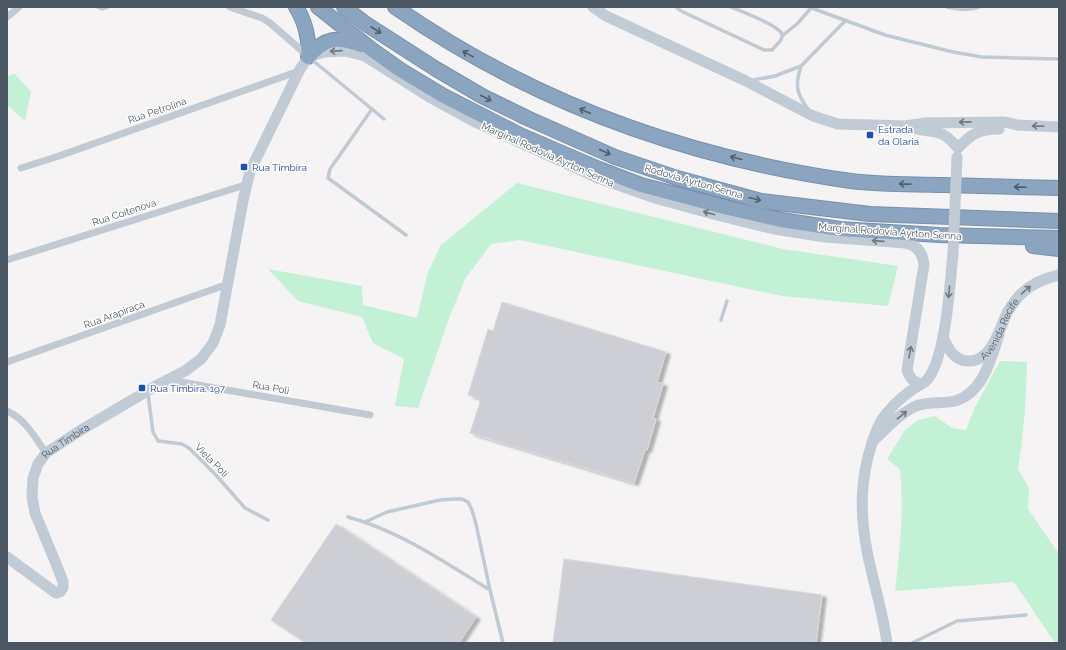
<svg xmlns="http://www.w3.org/2000/svg" width="1066" height="650" font-family="Raleway,sans-serif">
	<defs>
		<filter id="shadow"><feDropShadow dx="4.5" dy="2.5" stdDeviation="1" flood-color="#0004"/></filter>
	</defs>
	<rect width="100%" height="100%" fill="#f5f3f3"/>
	<path fill="#c3f1d5" d="M14 73 31 92 25 121 7 105V77Z
		M517 183 783 249 898 266 888 306 782 296 520 240 491 244 465 279 448 321 418 408 395 406 404 359 373 343 362 317 298 301 268 269 362 286 363 305 417 318 428 272 441 245Z
		M1000 361 1027 362C1026 398 1024 433 1018 469L1029 488 1028 509 1059 554V643H1055L1014 582 895 591C900 549 904 511 900 469L887 459 905 430 918 420 935 416 952 428 966 430 974 409Z"/>
	<path fill="#cdcfd5" stroke="#d7d9de" filter="url(#shadow)" d="M502 302 666 352 657 382 663 384 653 418 656 419 647 450H645L634 483 470 433 481 399 468 395 488 329 493 331Z
		M336 524 476 617 459 643H306L271 620Z
		M564 559 822 595 816 643H553Z"/>
	<g fill="none" stroke-linecap="round" stroke-linejoin="round">
		<g stroke="#7690ad" stroke-width="16">
			<path id="highway" d="M296 7C305 21 310 40 308 57
				M318 7 371 49 399 69 442 95 520 135 599 169 641 185 728 208 781 220 840 229 939 235 1059 238
				M344 7 366 24 436 69 482 96 527 118 615 157 677 178 761 201 870 214 1059 221
				M395 7C532 102 687 158 851 181 882 185 912 184 943 185 982 186 1020 187 1059 188
				M308 57C326 37 337 36 361 45
				M1033 246 1059 249"/>
		</g>
		<path stroke="#c1cad2" stroke-width="3.5" d="M97 7 102 9 108 7
			M676 7 681 11 764 50H772L781 40C782 38 782 36 782 34 778 25 741 11 731 7
			M809 7 885 35 953 52 982 57 1059 59
			M947 7C958 9 968 11 979 7
			M782 36 798 23 811 8
			M311 59 384 119
			M801 66C795 85 796 93 808 109
			M753 80 775 76 801 66 846 20
			M372 109 330 169 328 178 406 235
			M721 320 727 301
			M148 394 153 432 158 441 182 444 189 448 215 474 245 508 268 520
			M348 517C400 531 444 562 490 590
			M365 522 387 512 440 500 454 499H462L468 502 472 510 476 524 490 590 503 643
			M912 643 957 621 1026 615"/>
		<path stroke="#c1cad2" stroke-width="7" d="M230 7 262 18 270 23 308 56
			M7 17 19 7
			M21 168 56 157 299 71
			M7 260 248 184
			M7 362 228 284
			M169 380 370 415
			M7 411C25 419 35 437 46 453"/>
		<g stroke="#c1cbd6" stroke-width="11">
			<path d="M593 7 606 16 746 81 813 116 838 124 905 126 925 123 1005 122 1017 125 1059 127"/>
			<path d="M913 128C936 134 940 127 958 148"/>
			<path d="M958 148C971 134 979 129 999 129"/>
			<path id="s1" d="M943 337C948 348 954 361 968 361 992 362 1000 327 1008 311 1012 305 1016 299 1021 294 1031 284 1045 278 1059 275"/>
			<path d="M873 441C886 429 900 413 916 406 928 401 942 404 955 401 983 393 991 359 999 335"/>
			<path id="s2" d="M7 557 56 593 60 592 63 588V582L59 571 35 513 32 497 33 478 38 464 46 453 81 430 154 387 185 371 201 359 213 343 220 325 243 201 250 171 299 71 308 57 324 52 345 51 365 56 431 98 473 121 598 178 658 199 717 215 774 229 825 237 905 243C917 245 923 253 924 265L907 370C910 378 913 382 921 384"/>
			<path d="M887 643C883 612 873 582 867 551 860 513 860 480 872 443 876 432 879 422 887 413 897 400 912 389 926 381 946 360 950 283 953 253"/>
		</g>
		<use href="#highway" stroke="#8ba5c1" stroke-width="14"/>
		<path stroke="#c1cbd6" stroke-width="11" d="M953 253 957 157"/>
	</g>
	<defs><path id="oneway-shaft" d="M-6 0H5M1.5-3L5.5 0L1.5 3" fill="none" stroke-width="1.6" stroke-linecap="round" stroke-linejoin="round"/></defs>
	<g stroke="#505e6b">
		<use href="#oneway-shaft" transform="translate(376 30) rotate(33)"/>
		<use href="#oneway-shaft" transform="translate(468 54) rotate(-151)"/>
		<use href="#oneway-shaft" transform="translate(486 98) rotate(27)"/>
		<use href="#oneway-shaft" transform="translate(585 111) rotate(-156)"/>
		<use href="#oneway-shaft" transform="translate(605 152) rotate(24)"/>
		<use href="#oneway-shaft" transform="translate(736 158) rotate(-166)"/>
		<use href="#oneway-shaft" transform="translate(905 184) rotate(-179)"/>
		<use href="#oneway-shaft" transform="translate(1020 187) rotate(-178)"/>
		<use href="#oneway-shaft" transform="translate(755 199) rotate(14)"/>
	</g>
	<g stroke="#6e7984">
		<use href="#oneway-shaft" transform="translate(336 51) rotate(176)"/>
		<use href="#oneway-shaft" transform="translate(965 122) rotate(179)"/>
		<use href="#oneway-shaft" transform="translate(1038 126) rotate(-178)"/>
		<use href="#oneway-shaft" transform="translate(709 213) rotate(-164)"/>
		<use href="#oneway-shaft" transform="translate(878 241) rotate(-176)"/>
		<use href="#oneway-shaft" transform="translate(1026 290) rotate(-41)"/>
		<use href="#oneway-shaft" transform="translate(949 292) rotate(96)"/>
		<use href="#oneway-shaft" transform="translate(910 352) rotate(-80)"/>
		<use href="#oneway-shaft" transform="translate(902 415) rotate(-40)"/>
	</g>
	<g fill="#1a4fb4" stroke="#fff" stroke-width="1.5">
		<rect x="866" y="131" width="8" height="8" rx="2"/>
		<rect x="240" y="163" width="8" height="8" rx="2"/>
		<rect x="138" y="384" width="8" height="8" rx="2"/>
	</g>
	<g text-anchor="middle" stroke-width="3" stroke-linejoin="round" paint-order="stroke">
		<g font-size="10" fill="#4a5661" stroke="#fff">
			<text transform="translate(157 110) rotate(-19)" y="4">Rua Petrolina</text>
			<text transform="translate(548 154) rotate(24)" y="4">Marginal Rodovia Ayrton Senna</text>
			<text transform="translate(694 181) rotate(16)" y="4">Rodovia Ayrton Senna</text>
			<text transform="translate(124 212) rotate(-18)" y="4">Rua Coitenova</text>
			<text transform="translate(890 231) rotate(4)" y="4">Marginal Rodovia Ayrton Senna</text>
			<text transform="translate(114 314) rotate(-20)" y="4">Rua Arapiraca</text>
			<text dy="4" stroke="none"><textPath href="#s1" startOffset="85">Avenida Recife</textPath></text>
			<text transform="translate(271 387) rotate(10)" y="4">Rua Poli</text>
			<text dy="4" stroke="none"><textPath href="#s2" startOffset="237">Rua Timbira</textPath></text>
			<text transform="translate(212 460) rotate(45)" y="4">Viela Poli</text>
		</g>
		<g font-size="10" fill="#164399" stroke="#fff" text-anchor="start">
			<text x="878" y="133">Estrada<tspan x="878" dy="12">da Olaria</tspan></text>
			<text x="252" y="171">Rua Timbira</text>
			<text x="150" y="392">Rua Timbira, 197</text>
		</g>
	</g>
	<rect width="1066" height="650" fill="none" stroke="#4a5661" stroke-width="16"/>
</svg>
